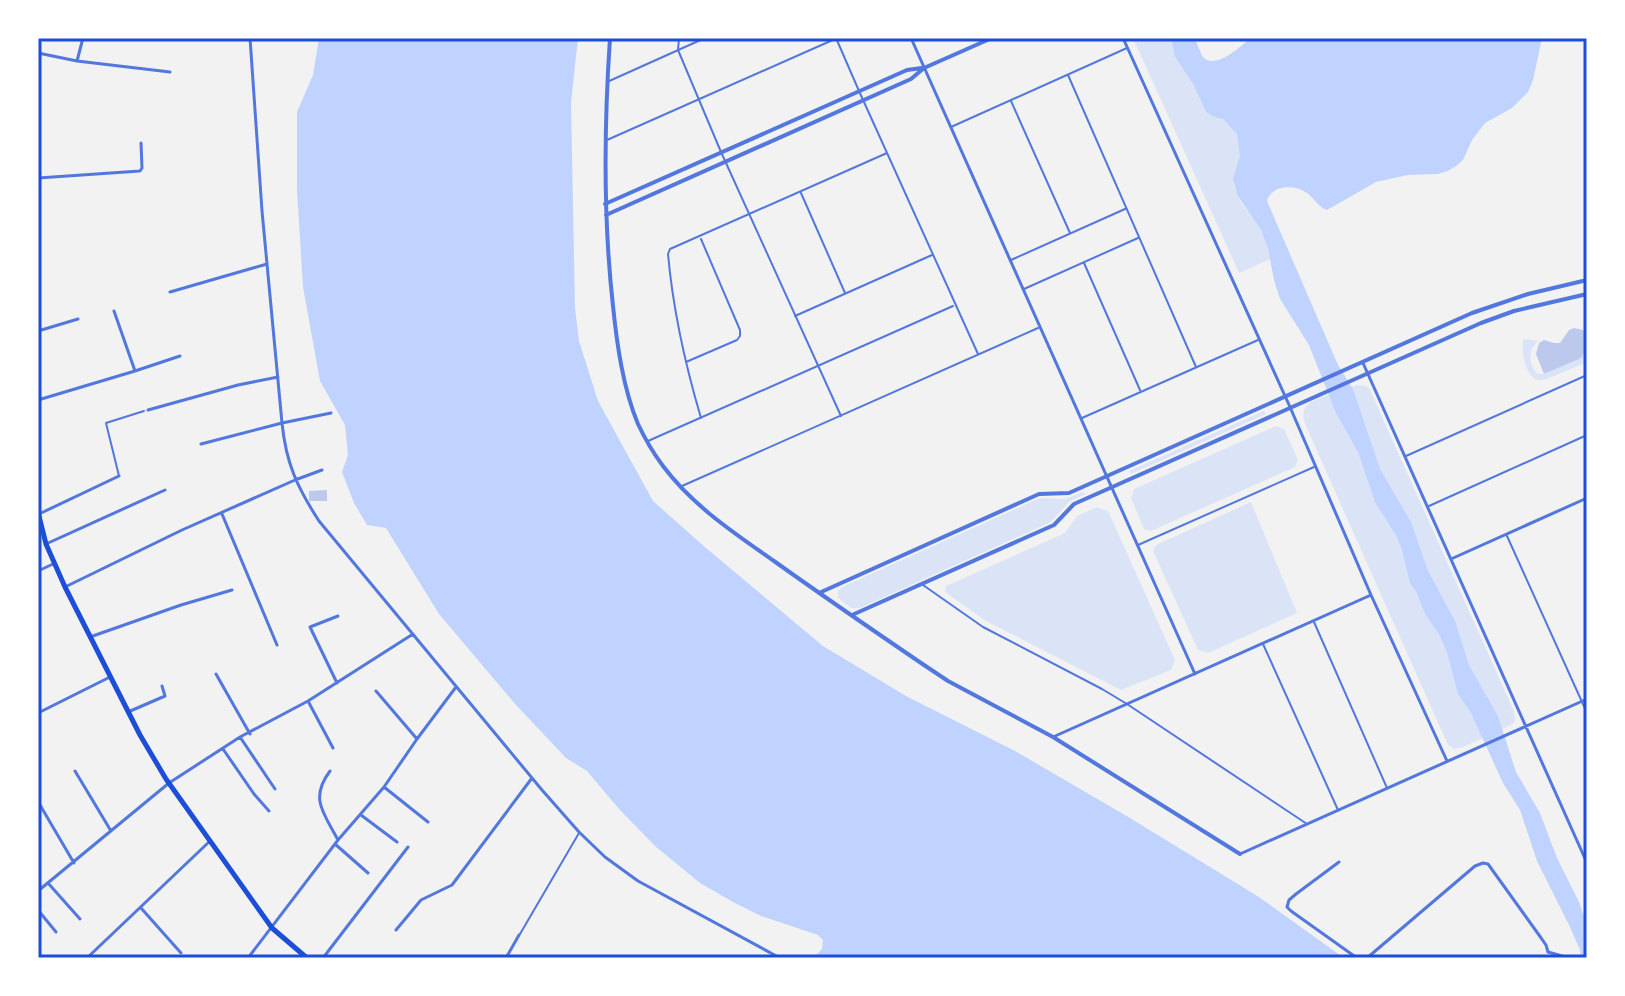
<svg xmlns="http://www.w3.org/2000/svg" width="1625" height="996" font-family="Manrope,sans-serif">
	<rect width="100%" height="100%" fill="#f2f2f2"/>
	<path fill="#dbe4f7" d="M1133 38H1171L1175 57 1193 84 1206 112 1214 117 1223 119C1227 123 1232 127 1236 132 1239 135 1241 152 1240 156 1240 166 1232 174 1234 186 1237 203 1253 215 1260 229 1265 239 1268 249 1270 259L1239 273Z
		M1526 339 1538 341C1528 350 1528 365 1538 374H1545L1587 354V361C1579 366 1571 369 1563 372 1547 379 1533 388 1526 366 1523 357 1522 349 1523 340Z
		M1357 385 1366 386 1369 388 1513 709 1515 720 1513 724 1463 747 1454 749 1448 745 1305 424C1303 417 1302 411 1307 405 1314 398 1346 389 1357 385Z
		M1264 411 1266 414 1131 474 1129 471Z
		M1276 426 1284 429 1298 460 1295 467 1151 531 1144 529 1131 498 1134 489Z
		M1083 492 1085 494 1069 502 1051 522 860 608H851L838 598V591L842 587 1040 498 1065 499Z
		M1251 502 1297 613 1208 653 1198 650 1153 551 1156 545Z
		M1097 507 1108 511 1175 660 1171 670 1121 690 986 621 945 592 946 586 1065 533 1077 516Z"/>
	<path fill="#bfd3fe" d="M319 38H578L571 103 575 308 579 341 598 401 653 501 706 548 823 646 906 696 1015 751 1130 818 1259 897 1344 958H813L822 949 823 940 818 935 761 916 733 902 700 883 655 846 619 809 587 771 566 758 516 705 439 614 386 528 367 525 354 503 342 472 348 455 345 425 320 381 303 287 297 190V112L313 75Z
		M1171 38H1195C1197 43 1200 52 1203 57 1215 70 1241 47 1250 38H1542L1533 80 1528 92 1512 108 1485 123 1472 140 1463 160 1456 166 1448 171 1438 174 1408 175 1376 182 1327 210C1318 207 1315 199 1307 193 1294 184 1271 185 1267 201L1338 365 1353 389 1380 469 1411 522 1428 571 1455 621 1469 665 1498 716 1516 772 1540 813 1557 858 1579 902 1587 925V958H1581L1580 950 1570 927 1537 861 1520 810 1503 783 1471 713 1458 694 1447 652 1439 634 1425 614 1416 591 1410 583 1402 550 1397 537 1375 502 1358 452 1336 413 1309 345 1280 299 1274 280 1268 249 1261 230 1237 195 1233 179 1240 156 1237 134 1223 119 1214 117 1206 112 1193 84 1175 57Z"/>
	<path fill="#bdc9ec" d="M1574 328 1587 331 1586 351 1581 358 1544 374 1536 354 1539 343 1544 340 1554 343H1560L1569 330Z
		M327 490V501H309V491Z"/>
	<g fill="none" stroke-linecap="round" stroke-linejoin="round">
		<path stroke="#5277de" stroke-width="2" d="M679 38 678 50 721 152 841 416
			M836 38 859 91 978 354
			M1068 75 1196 367
			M607 82 705 38
			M1011 101 1070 233
			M951 127 1127 48
			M607 140 835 39
			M801 193 845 293
			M1011 260 1125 209
			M1084 263 1140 390
			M1024 289 1138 238
			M795 316 932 255
			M686 362 737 340 740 336V330L701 239
			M701 418C685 364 673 310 668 254L670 249 887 153
			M1082 418 1258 340
			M648 441 953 306
			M1406 456 1587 375
			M119 476 106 423 144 411
			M682 486 1038 328
			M1429 506 1587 435
			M1507 536 1587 713
			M1138 545 1314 467
			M923 585 983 627 1102 689 1127 704 1307 824
			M1314 622 1387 788
			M1263 644 1338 810
			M520 934 579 833"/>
		<path stroke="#5277de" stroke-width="3" d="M250 38 262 211 282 423C286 463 297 487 319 521L542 790 579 832 605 857 638 881 780 958
			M911 38 1195 674
			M1123 38 1290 407 1371 595 1447 761
			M38 53 77 61 170 72
			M77 61 83 38
			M38 178 140 171 142 168 141 143
			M170 292 267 264
			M114 311 135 371
			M38 331 78 319
			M1363 363 1587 863
			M38 400 135 371 180 356
			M148 410 238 385 278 377
			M201 444 282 423 331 413
			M39 514 119 476
			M222 514 277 645
			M46 544 165 490
			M1451 559 1587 498
			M38 571 53 564
			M65 587 182 530 295 480 322 470
			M90 637 181 605 232 590
			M216 674 250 734
			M337 683 310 627 338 616
			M376 691 417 739
			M308 701 333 748
			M128 712 165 696 162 686
			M38 713 110 677
			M240 737 275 789
			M1053 737 1371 595
			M223 749 254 794 269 811
			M75 771 111 831
			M330 771C309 799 324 813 338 840
			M384 787 428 822
			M40 805 74 863
			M361 815 397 842
			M335 844 368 873
			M1240 854 1587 699
			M1339 862 1296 894 1289 900 1287 907 1291 911 1357 958
			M48 883 80 919
			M38 891 169 783 240 737 308 701 413 634
			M141 908 181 953
			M38 910 56 932
			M396 930 421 900 452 885 532 778
			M87 958 210 841
			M248 958 338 840 384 787 417 739 456 687
			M323 958 408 847
			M506 958 519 935
			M1367 958 1475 866 1483 863 1488 864 1539 935 1546 945 1548 952 1569 958"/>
		<path stroke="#5277de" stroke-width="4" d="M610 38C604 127 603 217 613 306 617 345 623 388 638 424 645 439 654 454 663 466 693 506 734 533 774 561 823 596 874 631 924 665L948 681 1053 737 1240 854
			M605 204 907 70 922 68
			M606 215 911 79 924 68 992 38
			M819 593 1039 494 1069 493 1472 313 1528 294 1587 280
			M852 615 1054 525 1074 504 1481 323 1514 311 1587 294"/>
		<path stroke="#1d4ed8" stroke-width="5" d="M38 512 46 544 65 587 140 735 166 779 272 928 307 958"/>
	</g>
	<rect width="1625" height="996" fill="none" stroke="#ffffff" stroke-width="80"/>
	<rect x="40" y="40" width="1545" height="916" fill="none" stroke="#1d4ed8" stroke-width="3"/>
</svg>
